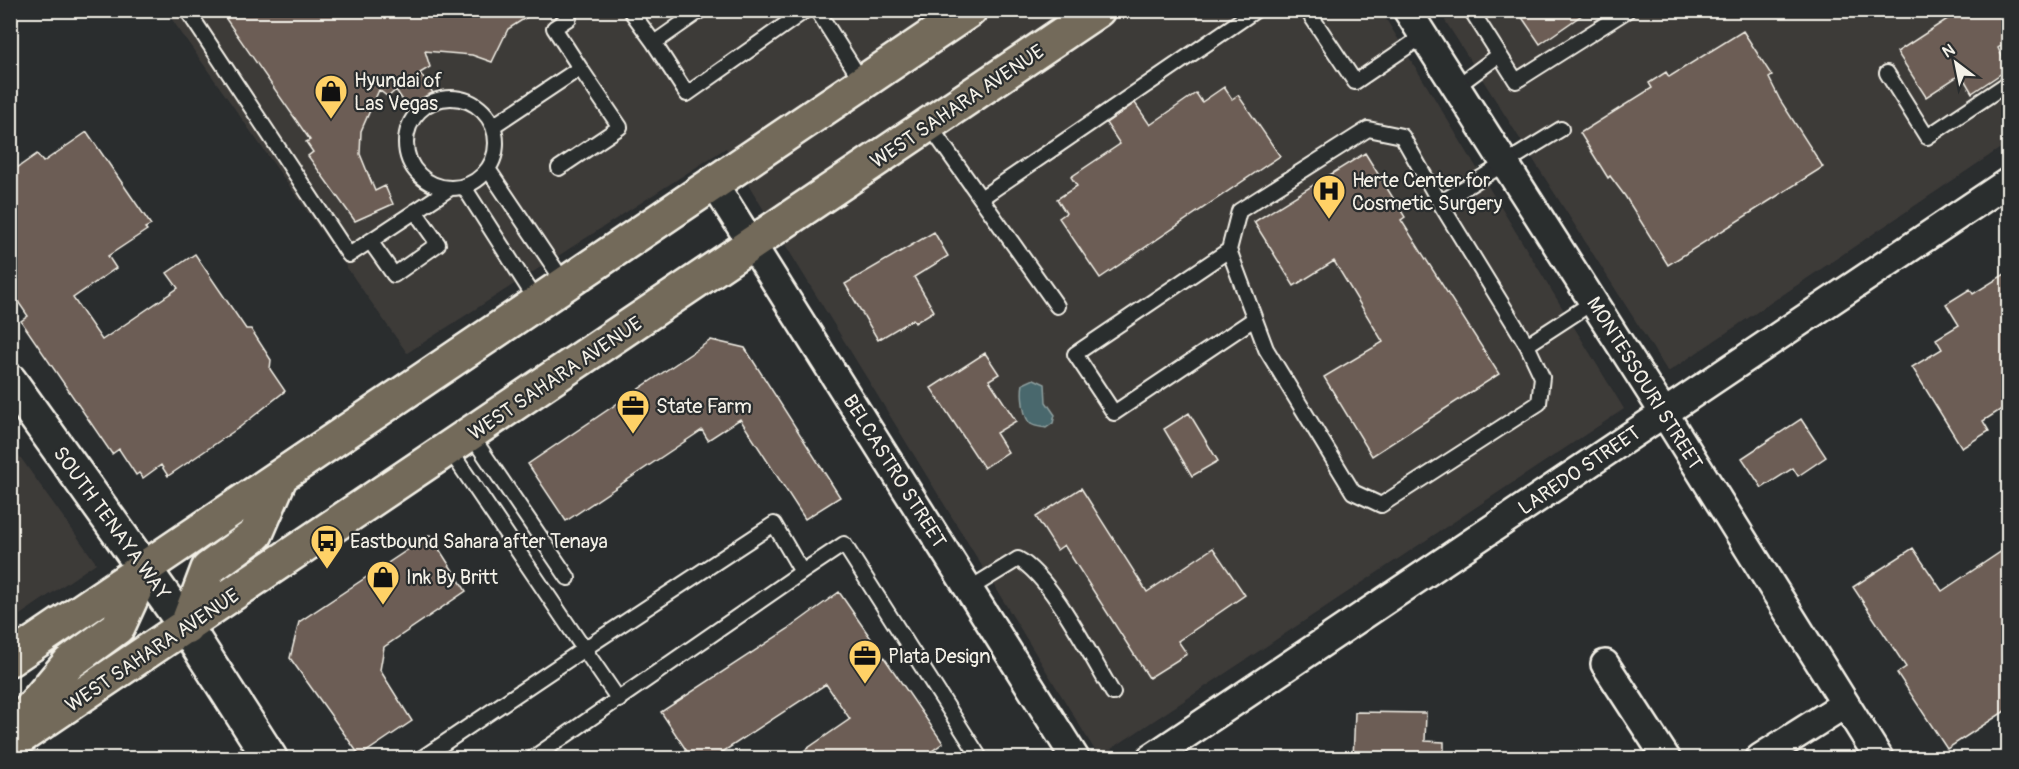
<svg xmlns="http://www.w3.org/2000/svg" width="2019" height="769" font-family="Pangolin,sans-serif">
	<rect width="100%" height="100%" fill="#2a2d2e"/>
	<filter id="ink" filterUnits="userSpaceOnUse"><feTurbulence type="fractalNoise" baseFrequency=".0167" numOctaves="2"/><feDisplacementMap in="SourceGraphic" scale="12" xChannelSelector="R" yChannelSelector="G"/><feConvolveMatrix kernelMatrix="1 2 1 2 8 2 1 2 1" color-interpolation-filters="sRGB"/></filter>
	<g filter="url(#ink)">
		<path fill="#3e3b39" d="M166 11H1381L1624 409 1099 757 726 148 407 353Z
			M1439 11H2008V143L1668 372Z
			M10 443 96 563 11 621H10Z"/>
		<path fill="#4a686d" stroke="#8e9f9e" stroke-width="1.5" d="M1034 379 1045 384 1046 402 1055 415 1053 423 1046 428C1041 427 1035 427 1031 424 1023 419 1021 393 1023 384Z"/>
		<path fill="#6c5d54" stroke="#f4f1e8" stroke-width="1.5" d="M239 10H538L508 29 492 62 472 55 425 51 430 67 420 73 433 93 408 108 396 90 388 97 379 90 361 131 360 154 375 191 385 186 393 204 355 221 308 156 313 152 306 142 310 140 226 19Z
			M1517 10H1589L1540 44Z
			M1961 10H2008V41L1998 48 2008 69 1972 93 1961 74 1926 97 1897 52Z
			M1743 31 1772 76 1769 78 1780 100 1823 167 1668 265 1625 196 1610 176 1608 178 1580 133 1652 88 1649 83 1666 72 1669 77Z
			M1224 87 1232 99 1238 95 1280 156 1100 278 1059 218 1066 213 1057 199 1077 186 1071 177 1120 144 1106 123 1135 103 1150 125 1196 93 1202 102Z
			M87 132 151 225 145 228 147 230 108 256 116 268 73 298 102 340 178 288 167 273 195 254 246 329H251L271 360 270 369 285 391 240 427 168 476 161 465 143 478 139 473 136 475 119 449 112 454 21 321 28 316 10 290V173L37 154 43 162Z
			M1365 153 1405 217 1401 220 1499 374 1372 456 1324 377 1383 342 1334 261 1294 286 1254 222Z
			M934 232 948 256 914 277 934 311 915 323 913 319 878 340 845 284Z
			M2008 272V405L1983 421 1989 431 1962 448 1912 367 1942 349 1936 339 1959 325 1946 304 1970 289 1973 294Z
			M711 340 745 348 840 497 805 519 740 419 708 440 702 430 566 521 528 464Z
			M985 353 999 374 989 380 1016 421 996 433 1008 452 984 468 931 388Z
			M1189 413 1218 461 1192 476 1164 429Z
			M1801 419 1826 457 1798 476 1793 468 1762 488 1742 458Z
			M1081 488 1147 592 1213 548 1245 595 1178 641 1187 654 1149 678 1064 545 1057 550 1036 517Z
			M430 535 466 591 384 647 380 670 412 721 360 756 290 658 299 622Z
			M2008 547V709L1947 749 1897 673 1906 667 1853 587 1913 548 1942 591Z
			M839 592 943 743 921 759H792L850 719 826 684 712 759H692L661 712 788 629Z
			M1355 712 1426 713 1425 741 1444 742V759H1353Z"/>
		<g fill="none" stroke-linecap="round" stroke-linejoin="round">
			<g stroke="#f4f1e8" stroke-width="18">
				<path id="service" d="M187 10 349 255 449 189
					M563 10 569 18 554 28 580 68
					M630 10 654 43 701 10
					M817 10 863 83
					M1307 10 1355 82 1423 36
					M1471 10 1516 81 1628 10
					M654 43 687 94 806 10
					M1887 73 1927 137 2008 83
					M1456 87 1499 55
					M406 143a45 45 0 1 1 90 0a45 45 0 1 1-90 0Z
					M929 125 1057 306
					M493 126 580 68 620 127 559 168
					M1561 129 1440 203 1527 345 1593 302
					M488 169 566 285
					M464 187 538 303
					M981 198 1256 10
					M1440 203 1402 136 1368 129 1239 211 1229 250 1266 349 1353 492 1381 505 1539 403 1542 377 1527 345
					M370 241 394 275 438 244 415 211
					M1229 250 1075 354 1114 413 1254 319
					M471 435 568 578
					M969 589 1018 559C1051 576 1092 659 1113 693
					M619 700 584 649 774 524 802 572 844 544 980 758
					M422 758 584 649 449 449
					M533 758 802 572"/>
			</g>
			<g stroke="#f4f1e8" stroke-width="32">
				<path id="minor" d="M1407 10 1664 413 1879 758
					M714 184 1075 758
					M1605 664 1666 758
					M1151 758 2008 182
					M1760 758 1845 704"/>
			</g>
			<g stroke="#f4f1e8" stroke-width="38">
				<path id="tertiary" d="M10 381 186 627 270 758"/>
			</g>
			<g stroke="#f4f1e8" stroke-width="38">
				<path id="primary" d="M186 627 208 569 256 534 281 476
					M10 659 970 10
					M12 731 69 663 118 627 145 568
					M10 744 1098 10"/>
			</g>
			<use href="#service" stroke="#2a2d2e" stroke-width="14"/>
			<use href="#minor" stroke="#2a2d2e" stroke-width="27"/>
			<use href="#tertiary" stroke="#2a2d2e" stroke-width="33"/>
			<use href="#primary" stroke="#736b5a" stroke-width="33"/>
		</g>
	</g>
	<defs>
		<g id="shop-pin" transform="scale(1.725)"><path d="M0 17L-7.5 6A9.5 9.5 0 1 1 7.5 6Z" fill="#ffd166" stroke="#2a2d2e"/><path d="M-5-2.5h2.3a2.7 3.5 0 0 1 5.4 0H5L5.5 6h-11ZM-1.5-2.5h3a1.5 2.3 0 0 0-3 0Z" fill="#111"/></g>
		<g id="hospital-pin" transform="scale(1.725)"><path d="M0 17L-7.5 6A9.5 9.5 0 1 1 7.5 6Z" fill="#ffd166" stroke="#2a2d2e"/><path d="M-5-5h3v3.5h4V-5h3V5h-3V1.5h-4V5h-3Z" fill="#111"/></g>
		<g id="office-pin" transform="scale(1.725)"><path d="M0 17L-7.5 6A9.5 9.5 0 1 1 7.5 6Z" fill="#ffd166" stroke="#2a2d2e"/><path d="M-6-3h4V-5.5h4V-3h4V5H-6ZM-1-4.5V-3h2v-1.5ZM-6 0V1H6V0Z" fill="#111"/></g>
		<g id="bus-pin" transform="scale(1.725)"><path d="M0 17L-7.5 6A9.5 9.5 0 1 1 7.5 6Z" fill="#ffd166" stroke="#2a2d2e"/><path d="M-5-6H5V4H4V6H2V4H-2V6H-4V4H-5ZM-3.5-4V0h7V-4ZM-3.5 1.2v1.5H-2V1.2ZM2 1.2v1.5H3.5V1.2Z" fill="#111"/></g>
	</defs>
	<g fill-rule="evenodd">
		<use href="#shop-pin" x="331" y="91"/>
		<use href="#hospital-pin" x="1329" y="191"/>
		<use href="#office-pin" x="633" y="406"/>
		<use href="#bus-pin" x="327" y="541"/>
		<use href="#shop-pin" x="383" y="577"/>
		<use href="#office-pin" x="865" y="656"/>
	</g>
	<g text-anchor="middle" stroke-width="4.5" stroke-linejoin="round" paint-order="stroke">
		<g font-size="20" fill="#f4f1e8" stroke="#2a2d2e" text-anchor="start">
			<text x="354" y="87">Hyundai of<tspan x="354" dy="23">Las Vegas</tspan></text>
			<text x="1352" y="187">Herte Center for<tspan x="1352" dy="23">Cosmetic Surgery</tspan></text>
			<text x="656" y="413">State Farm</text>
			<text x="350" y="548">Eastbound Sahara after Tenaya</text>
			<text x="406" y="584">Ink By Britt</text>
			<text x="888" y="663">Plata Design</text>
		</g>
		<g font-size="20" fill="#f4f1e8" stroke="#2a2d2e">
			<text transform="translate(957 106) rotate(-34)" y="7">WEST SAHARA AVENUE</text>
			<text transform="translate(555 378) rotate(-34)" y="7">WEST SAHARA AVENUE</text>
			<text transform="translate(1645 383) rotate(58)" y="7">MONTESSOURI STREET</text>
			<text transform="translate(1579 470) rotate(-34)" y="7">LAREDO STREET</text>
			<text transform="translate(895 471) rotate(58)" y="7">BELCASTRO STREET</text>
			<text transform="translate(112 523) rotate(54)" y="7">SOUTH TENAYA WAY</text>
			<text transform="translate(152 650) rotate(-34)" y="7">WEST SAHARA AVENUE</text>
		</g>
	</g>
	<rect width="2019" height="769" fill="none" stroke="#2a2d2e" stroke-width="36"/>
	<rect x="18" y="18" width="1983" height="733" fill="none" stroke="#f4f1e8" stroke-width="2" filter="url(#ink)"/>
	<g transform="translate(1956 63) rotate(328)" stroke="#2a2d2e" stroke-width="4.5" paint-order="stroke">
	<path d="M0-4.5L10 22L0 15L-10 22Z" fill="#f4f1e8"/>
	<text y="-9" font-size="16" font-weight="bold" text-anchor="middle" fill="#f4f1e8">N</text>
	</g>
</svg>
